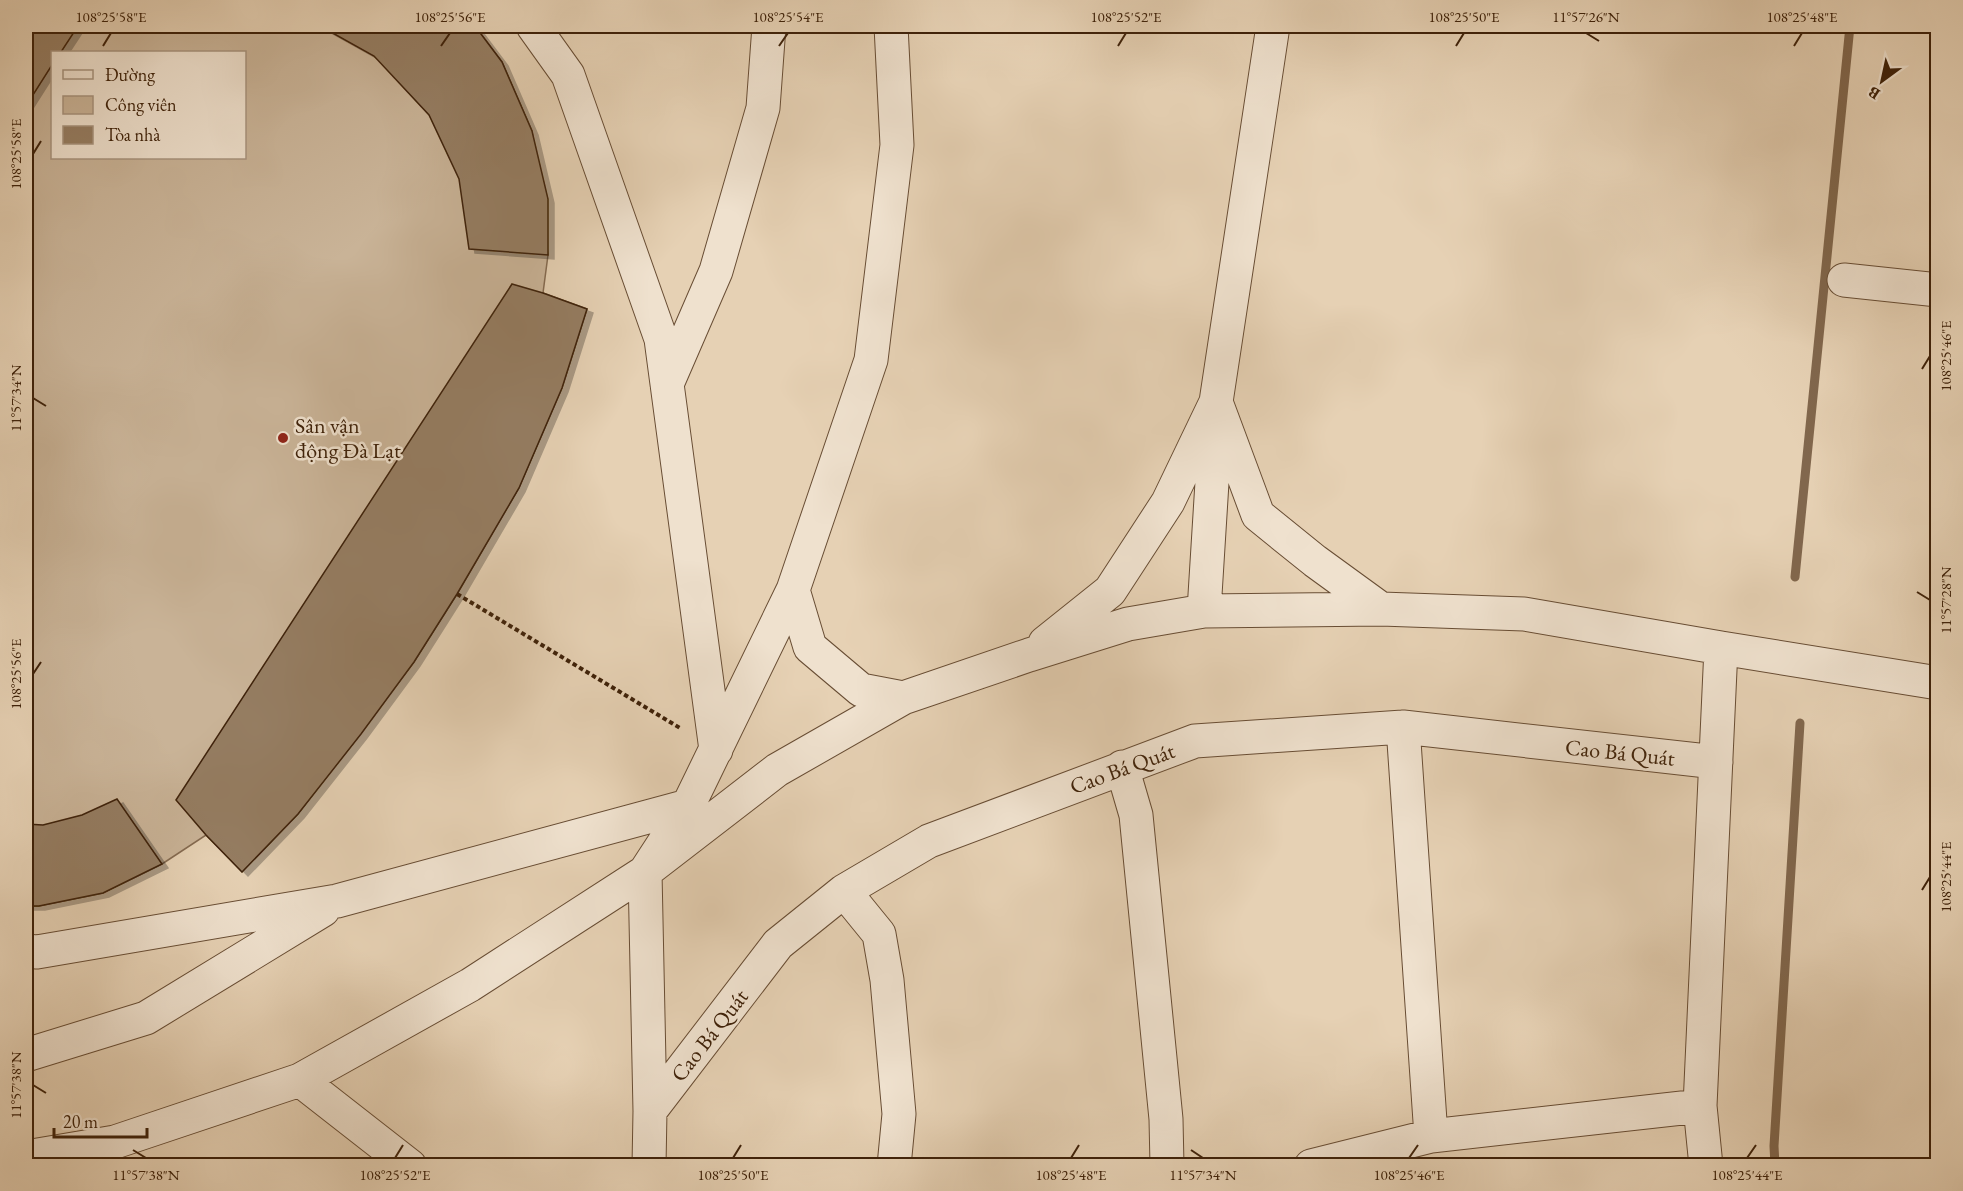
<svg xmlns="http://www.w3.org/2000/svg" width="1963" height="1191" font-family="'EB Garamond',serif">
	<defs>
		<filter id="shadow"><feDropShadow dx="6" dy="4" stdDeviation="0" flood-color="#0004"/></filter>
	</defs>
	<rect width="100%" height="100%" fill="#e6d1b4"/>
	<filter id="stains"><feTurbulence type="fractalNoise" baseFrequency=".00333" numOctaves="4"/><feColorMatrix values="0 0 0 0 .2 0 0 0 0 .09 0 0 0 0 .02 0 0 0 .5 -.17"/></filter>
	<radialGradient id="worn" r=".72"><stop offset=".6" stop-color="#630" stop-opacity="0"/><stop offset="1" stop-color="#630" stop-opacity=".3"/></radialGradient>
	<path fill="#c9b397" stroke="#846a50" stroke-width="1.5" fill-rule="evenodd" d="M26 26H475L502 62 532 131 548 255 543 293 587 309 562 388 519 488 457 594 414 662 298 814 242 872 206 835 162 864 103 893 39 906H26ZM52 52H244V158H52Z"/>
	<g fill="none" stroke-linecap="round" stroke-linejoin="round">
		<path stroke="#81674d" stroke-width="9" d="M1795 577 1850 26
			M1775 1166 1774 1146 1800 723"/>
	</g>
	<path fill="#957d62" stroke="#3e2109" stroke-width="1.5" filter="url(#shadow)" d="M26 26H78L61 52H52V65L26 106Z
		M320 26H475L502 62 532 131 548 199V255L469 249 459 179 429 115 374 56Z
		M512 284 543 293 587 309 562 388 519 488 457 594 414 662 361 734 298 814 242 872 206 835 176 800Z
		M117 799 162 864 103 893 39 906H26V824L43 825 82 815Z"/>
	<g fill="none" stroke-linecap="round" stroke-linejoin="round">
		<g stroke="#684d34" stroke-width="35">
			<path id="minor" d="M533 26 568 75 661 339 716 750
				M1844 280 1938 290
				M667 384 716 271 763 108 769 26
				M1216 402 1258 515 1315 561 1381 609
				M793 590 810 647 861 690 903 698
				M1204 611 1216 418
				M1045 643 1110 591 1168 502 1216 402 1273 26
				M1721 648 1938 683
				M1403 727 1431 1136
				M1122 767 1136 815 1166 1119 1167 1166
				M844 891 879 934 887 980 899 1114 894 1166
				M26 951 37 952 337 901 688 806
				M26 1055 146 1018 323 910
				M300 1080 410 1166
				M1700 1106 1706 1166
				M650 1111 778 944 844 891 929 841 1195 741 1403 727 1716 762
				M26 1157 115 1142 300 1080 470 985 645 872 777 770 903 698 1029 655 1128 624 1204 611 1381 609 1524 614 1721 648 1700 1106 1431 1136 1311 1166
				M649 1166 650 1111 645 872 688 806 793 590 871 360 897 145 891 26"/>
		</g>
		<path stroke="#3e2109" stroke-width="4" stroke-dasharray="4.5 3" stroke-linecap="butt" d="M457 594 680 728"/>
		<use href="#minor" stroke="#efe1ce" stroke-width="33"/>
	</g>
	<path fill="none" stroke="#3e2109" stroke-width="2" d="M1586 33 1599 41M103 46 111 33M441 46 450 33M779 46 788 33M1118 46 1126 33M1456 46 1464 33M1794 46 1802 33M33 154 41 141M1922 369 1930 356M33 398 46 406M1917 592 1930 600M33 674 41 662M1922 890 1930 877M33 1085 46 1093M133 1150 146 1158M1191 1150 1203 1158M395 1158 403 1145M733 1158 741 1145M1071 1158 1079 1145M1409 1158 1418 1145M1747 1158 1756 1145"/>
	<circle fill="#8f2418" stroke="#efe1ce" stroke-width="2" cx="283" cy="438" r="6"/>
	<g text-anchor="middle" stroke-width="5" stroke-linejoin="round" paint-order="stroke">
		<g font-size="22" fill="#3e2109" stroke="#efe1ce" text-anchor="start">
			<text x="295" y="433">Sân vận<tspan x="295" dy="25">động Đà Lạt</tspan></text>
		</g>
		<g font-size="22" fill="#3e2109" stroke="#efe1ce">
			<text transform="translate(1620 752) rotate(6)" y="8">Cao Bá Quát</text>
			<text transform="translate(1122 768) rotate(-20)" y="8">Cao Bá Quát</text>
			<text transform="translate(709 1035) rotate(-52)" y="8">Cao Bá Quát</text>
		</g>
	</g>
	<rect width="1963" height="1191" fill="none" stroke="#e6d1b4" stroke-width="66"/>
	<rect x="51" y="51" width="195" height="108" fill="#efe1ce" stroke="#a8947f" stroke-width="1.5"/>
	<rect x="63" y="70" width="30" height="9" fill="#efe1ce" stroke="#a8947f" stroke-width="1.5"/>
	<text x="105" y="81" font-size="18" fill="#3e2109">Đường</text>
	<rect x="63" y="96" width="30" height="18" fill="#c9b397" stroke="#a8947f" stroke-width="1.5"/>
	<text x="105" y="111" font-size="18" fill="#3e2109">Công viên</text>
	<rect x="63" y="126" width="30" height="18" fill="#957d62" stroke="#a8947f" stroke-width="1.5"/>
	<text x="105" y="141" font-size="18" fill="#3e2109">Tòa nhà</text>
	<g transform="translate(1882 81) rotate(213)" stroke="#efe1ce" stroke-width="4.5" paint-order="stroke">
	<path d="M0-4.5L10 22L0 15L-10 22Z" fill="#3e2109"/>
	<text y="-9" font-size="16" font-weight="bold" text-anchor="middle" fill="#3e2109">B</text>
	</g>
	<path d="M54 1128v9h93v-9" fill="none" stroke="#3e2109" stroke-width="3"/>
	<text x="63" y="1128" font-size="18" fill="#3e2109" stroke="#efe1ce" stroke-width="4.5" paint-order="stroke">20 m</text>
	<rect x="33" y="33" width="1897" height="1125" fill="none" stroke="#3e2109" stroke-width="2"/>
	<g font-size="15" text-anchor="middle" fill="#3e2109">
		<text x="111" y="22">108°25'58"E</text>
		<text x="450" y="22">108°25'56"E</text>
		<text x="788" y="22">108°25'54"E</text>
		<text x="1126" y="22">108°25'52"E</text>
		<text x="1464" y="22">108°25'50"E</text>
		<text x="1586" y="22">11°57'26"N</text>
		<text x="1802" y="22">108°25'48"E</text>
		<text transform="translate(16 154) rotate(-90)" y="5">108°25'58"E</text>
		<text transform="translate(1946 356) rotate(-90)" y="5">108°25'46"E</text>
		<text transform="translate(16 398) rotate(-90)" y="5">11°57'34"N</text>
		<text transform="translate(1946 600) rotate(-90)" y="5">11°57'28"N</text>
		<text transform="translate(16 674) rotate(-90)" y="5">108°25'56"E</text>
		<text transform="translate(1946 877) rotate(-90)" y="5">108°25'44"E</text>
		<text transform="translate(16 1085) rotate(-90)" y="5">11°57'38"N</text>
		<text x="146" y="1180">11°57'38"N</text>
		<text x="395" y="1180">108°25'52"E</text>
		<text x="733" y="1180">108°25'50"E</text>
		<text x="1071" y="1180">108°25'48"E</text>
		<text x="1203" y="1180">11°57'34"N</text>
		<text x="1409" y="1180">108°25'46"E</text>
		<text x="1747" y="1180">108°25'44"E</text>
	</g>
	<rect width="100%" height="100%" filter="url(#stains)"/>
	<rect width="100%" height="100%" fill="url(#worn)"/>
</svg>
